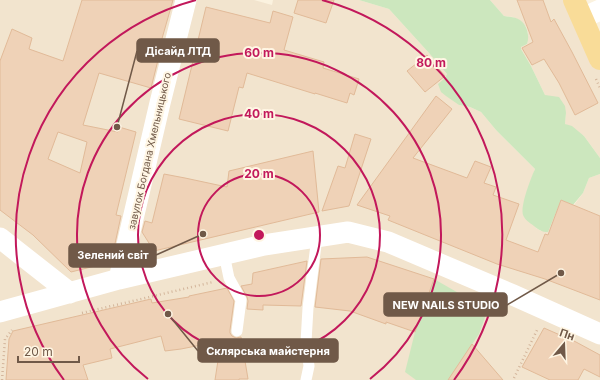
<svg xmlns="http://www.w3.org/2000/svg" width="600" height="380" font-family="Inter,sans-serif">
	<rect width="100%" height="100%" fill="#fbf2df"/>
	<path fill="#f2e4ce" d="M0 0H254L272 5 273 0H359L389 9 429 53 447 74 445 78 459 105 470 107 481 112 496 130 535 169 527 192 536 228 541 231 561 200 574 205 583 193 589 178 600 174V380H0Z
		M490 0H573L600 60V158L584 136 565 124 566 113 545 95 531 66 521 49 520 47 527 44 528 33 526 27 521 21 513 17 504 16Z"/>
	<path fill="#cce7be" d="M359 0H490L504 16C510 17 515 17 520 20 527 25 530 36 527 44L521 47V49L531 66 545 95 559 97 565 106 566 113 565 124 572 126 584 136 600 158V174L589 178 583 193 573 205 561 200 548 232C542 232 539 230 534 226 530 223 525 220 523 215 520 206 531 178 535 169L496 130 481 112 470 107 459 105 446 96 441 92 438 84 445 78 447 74 429 53 389 9Z
		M434 279 462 295 489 306 479 334 448 380H416L405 372 415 332Z"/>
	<path fill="#efd2b7" stroke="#e1ba98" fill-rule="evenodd" d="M82 0H173L157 56H159L151 88 99 73 83 125 118 132 119 127 136 132 116 215 121 216 111 262 71 272 33 235 0 210V61L12 29 32 38 29 49 63 61ZM58 132 87 142 80 173 48 159Z
		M298 0H334L326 23 294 13Z
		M517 0H543L551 22 554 19 572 52 598 103 575 115 559 83 544 59 532 65 522 48 533 42Z
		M206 7 270 23 273 11 293 17 284 50 324 62 323 68 359 79 354 95 350 93 347 103 315 93V94L247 73 243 88 239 87 228 131 179 119Z
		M427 55 445 76 425 92 407 71Z
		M436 96 452 109 413 158 467 178 475 161 491 167 484 183 496 187 493 195 519 204 506 240 538 252 545 234 548 235 561 200 600 216V300L545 279 497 264 388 220 390 216 357 205Z
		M355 134 371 139 349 206 322 211 338 166 345 168Z
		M313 151 319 212 154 251 142 232 145 221 152 223 164 174 185 178 227 187 229 171Z
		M367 257 434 279 415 332 386 322V324L350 311 315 307 321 259Z
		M307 261 301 306 263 305V310L247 309 248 301 247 297 241 286 252 284 253 273Z
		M227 288 234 301 230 330V333L232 336 236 338 241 337 248 379H239V380H215L221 341 181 349 165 351 161 336 110 349 112 358 83 365 88 380H6L9 339 13 331 151 299 152 303 189 297V296Z
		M544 328 576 342 600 355V377L584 369 578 380H550L522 367Z
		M472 344 503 380H448Z"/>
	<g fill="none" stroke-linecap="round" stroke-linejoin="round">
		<path stroke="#d3b59b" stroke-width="2.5" stroke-dasharray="1 3" stroke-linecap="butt" d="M596 79 600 88
			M82 313 213 282
			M514 378 538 328
			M2 380 5 339 12 330"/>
		<path stroke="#fff" stroke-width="11" d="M224 254 229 278 241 300 237 331
			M306 380 309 366 306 342 308 308 317 237"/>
		<path stroke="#fff" stroke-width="21" d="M582 18 600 10
			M0 238 70 293
			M119 279 160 103 186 0
			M0 312 119 279 264 245 348 232 388 242 513 295 600 334"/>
		<path stroke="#f9dc98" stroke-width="22" d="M574 0 600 59"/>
	</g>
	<g fill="none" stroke="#c2185b" stroke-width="2">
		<circle cx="259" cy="235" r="61"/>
		<circle cx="259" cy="235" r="121"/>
		<path d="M148 379A182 182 0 1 1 370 379"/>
		<path d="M64 380A243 243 0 0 1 196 0M322 0A243 243 0 0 1 454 380"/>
	</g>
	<g text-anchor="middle" stroke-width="4" stroke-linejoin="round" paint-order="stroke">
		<g font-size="10" fill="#705948" stroke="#fff6e4">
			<text transform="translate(149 151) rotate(-77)" y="4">завулок Богдана Хмельницького</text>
		</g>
	</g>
	<circle cx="259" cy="235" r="6" fill="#c2185b" stroke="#fff6e4" stroke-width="2"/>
	<g font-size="12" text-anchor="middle" font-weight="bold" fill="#c2185b" stroke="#fff6e4" stroke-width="4" stroke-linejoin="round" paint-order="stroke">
		<text x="259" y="57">60 m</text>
		<text x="431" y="67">80 m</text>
		<text x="259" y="118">40 m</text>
		<text x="259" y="178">20 m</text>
	</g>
	<path fill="none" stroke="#705948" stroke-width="1.5" d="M117 127L137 51M203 234L156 255M561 273L507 305M168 314L198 351"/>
	<g fill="#705948" stroke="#fff6e4" stroke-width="1.5">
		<circle cx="117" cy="127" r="4"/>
		<circle cx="203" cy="234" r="4"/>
		<circle cx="561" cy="273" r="4"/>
		<circle cx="168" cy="314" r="4"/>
	</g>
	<g fill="#705948" stroke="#705948" stroke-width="1.5">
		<rect x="137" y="39" width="82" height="23" rx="4"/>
		<rect x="69" y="244" width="87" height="23" rx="4"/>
		<rect x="384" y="293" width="123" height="23" rx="4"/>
		<rect x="198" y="339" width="140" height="23" rx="4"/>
	</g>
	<g font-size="11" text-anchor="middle" font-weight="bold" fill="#fff">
		<text x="178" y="55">Дісайд ЛТД</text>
		<text x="113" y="259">Зелений світ</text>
		<text x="446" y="309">NEW NAILS STUDIO</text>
		<text x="268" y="355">Склярська майстерня</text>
	</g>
	<g transform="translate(564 344) rotate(19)" stroke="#fff6e4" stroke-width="3" paint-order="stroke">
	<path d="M0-3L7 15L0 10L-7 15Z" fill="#705948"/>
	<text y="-6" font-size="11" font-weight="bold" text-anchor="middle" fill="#705948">Пн</text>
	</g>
	<path d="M18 356v6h61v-6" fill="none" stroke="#705948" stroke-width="2"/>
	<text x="24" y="356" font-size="12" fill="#705948" stroke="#fff6e4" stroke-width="3" paint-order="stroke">20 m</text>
</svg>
